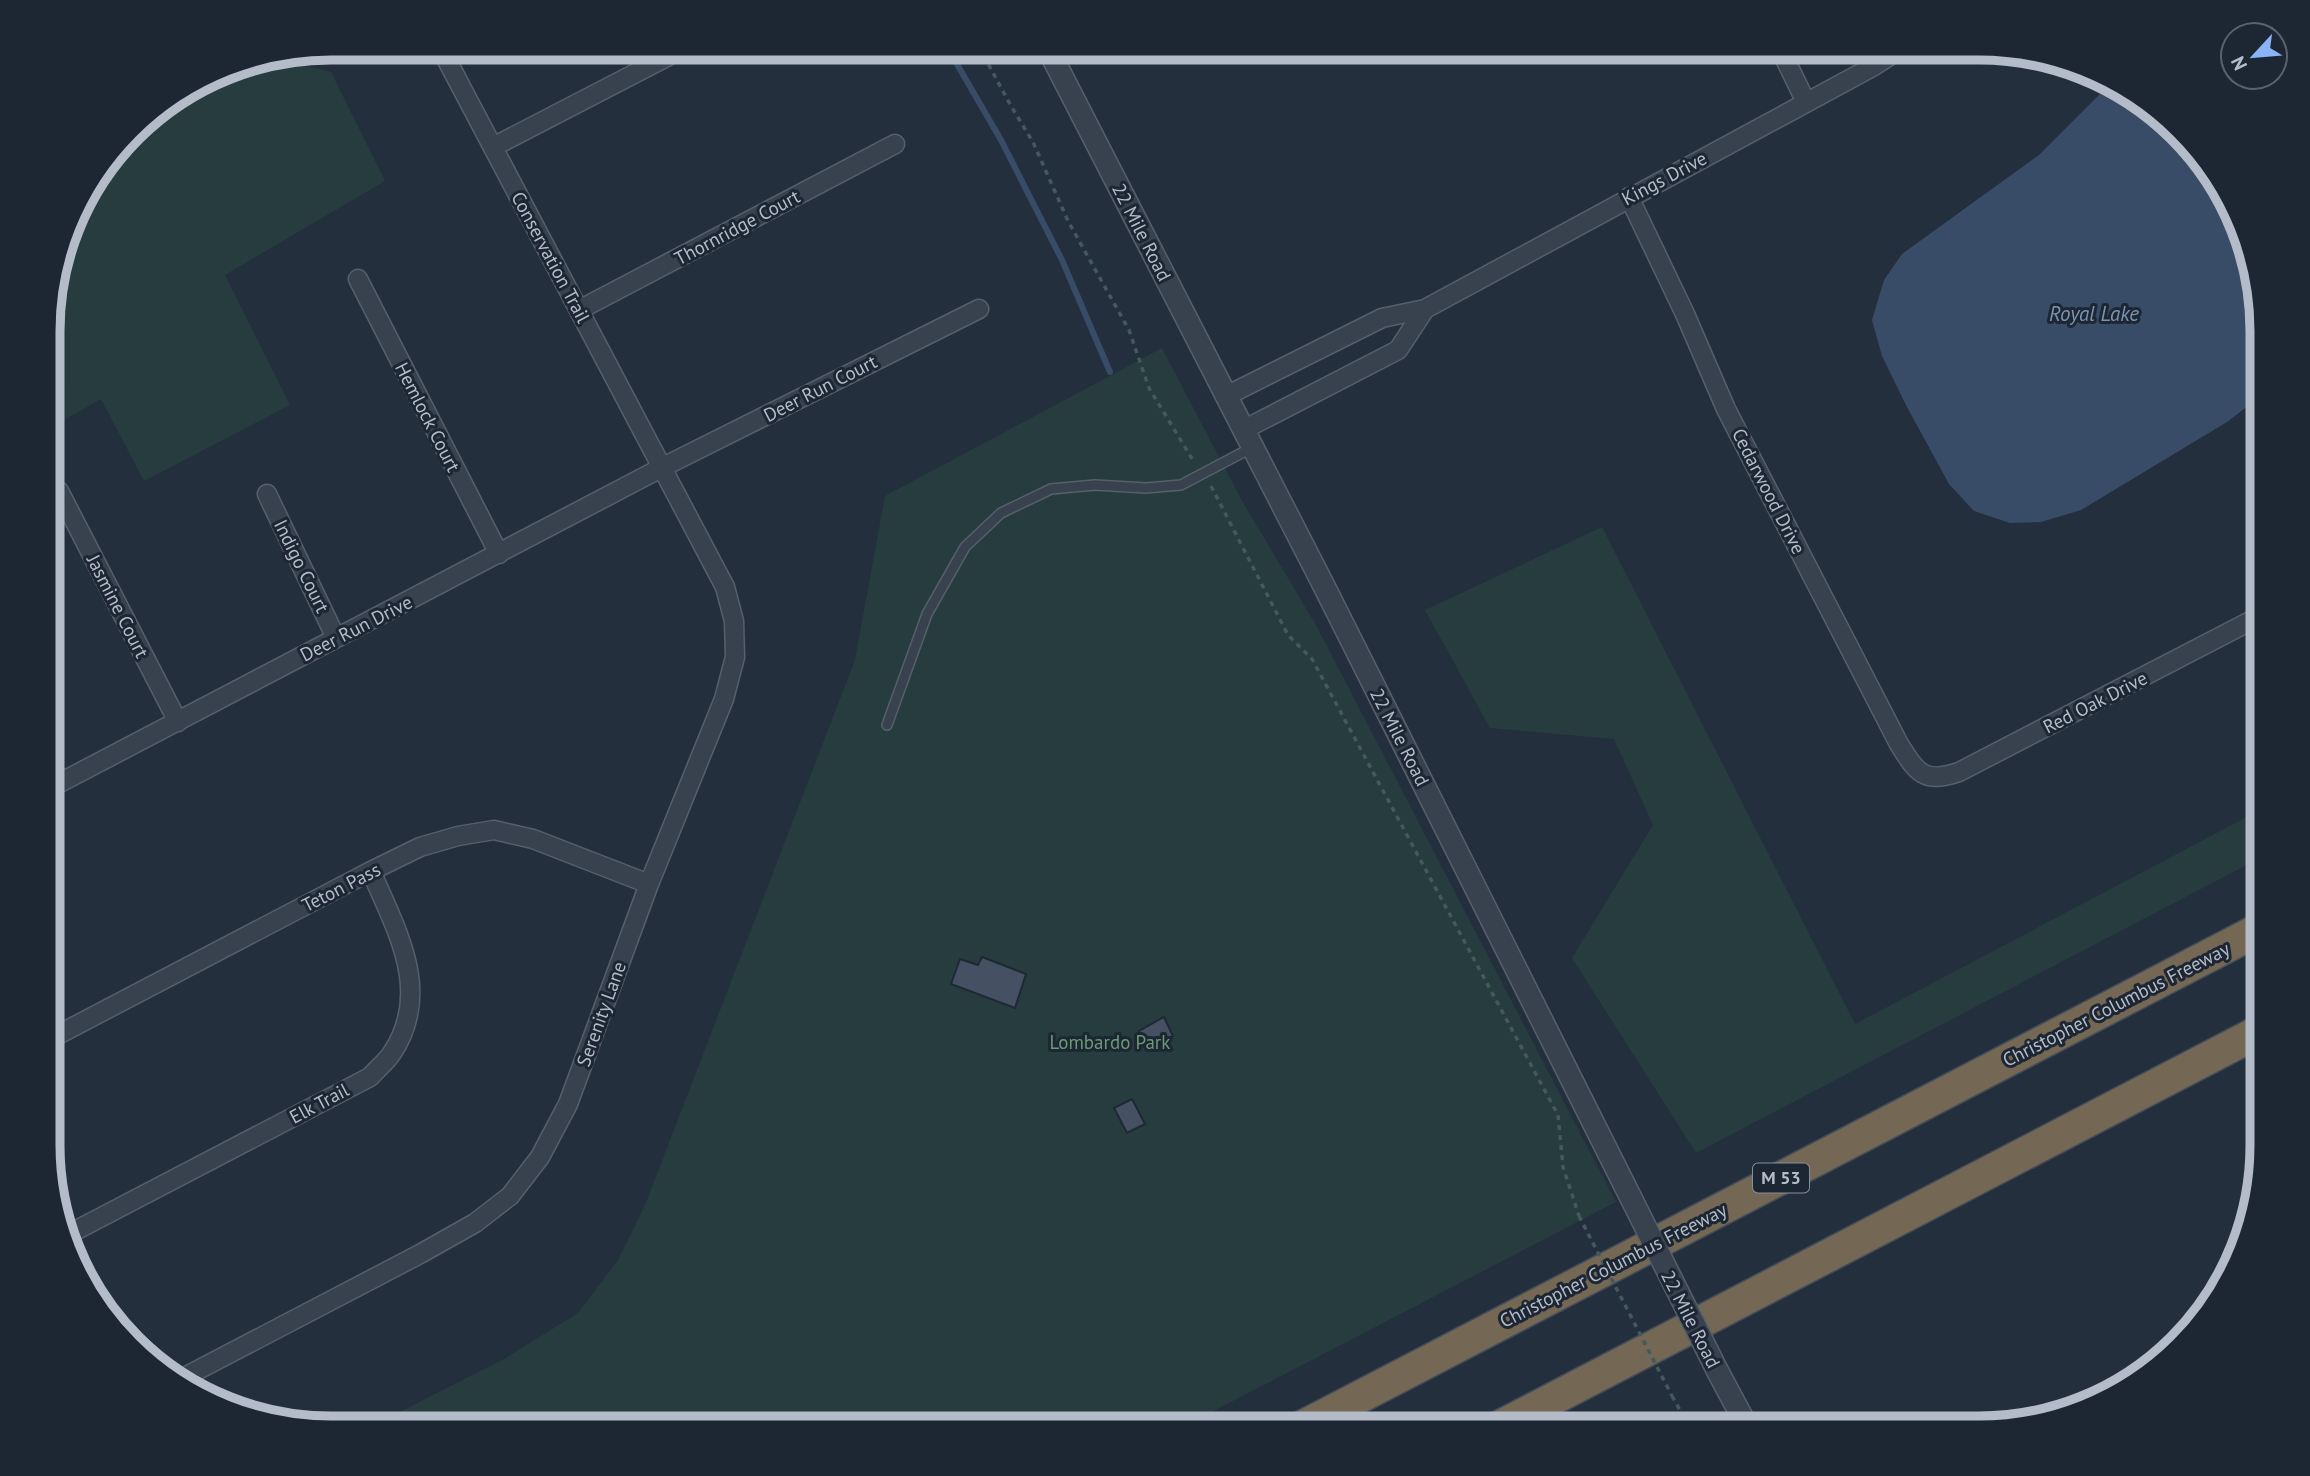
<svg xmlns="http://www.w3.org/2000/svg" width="2310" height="1476" font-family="'PT Sans',sans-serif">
	<rect width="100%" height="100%" fill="#242f3e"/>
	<path fill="#263c3f" d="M276 58 331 72 385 181 225 275 290 405 144 481 101 399 50 428V294L77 205 144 118 223 69Z
		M1162 348 1241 499 1316 625 1616 1202 1181 1428 366 1429 504 1359 578 1313 618 1260 645 1205 855 660 885 496Z
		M1602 527 1855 1024 2262 809V857L1696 1153 1572 958 1653 825 1614 739 1490 728 1425 610Z"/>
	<path fill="#394c67" d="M2111 83 2136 95 2225 189 2262 313V395L2227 422 2081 510 2041 522 2010 523 1974 511 1949 484 1907 407 1882 356 1872 320 1884 280 1902 254 2039 155Z"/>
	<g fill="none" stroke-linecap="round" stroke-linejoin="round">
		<path stroke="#394c67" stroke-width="6" d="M947 47 1001 140 1062 260 1110 372"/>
	</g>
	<path fill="#455162" stroke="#1f2835" stroke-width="2" d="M982 957 1026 974 1015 1008 951 984 960 959 978 965Z
		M1164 1017 1173 1036 1147 1049 1139 1031Z
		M1132 1099 1145 1124 1127 1133 1114 1108Z"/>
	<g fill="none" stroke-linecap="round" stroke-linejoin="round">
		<g stroke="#565f6c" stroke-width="12">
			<path id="service" d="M887 725 927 614 965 547 1001 513 1051 489 1095 485 1146 488 1181 485 1253 447"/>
		</g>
		<g stroke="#565f6c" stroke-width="21">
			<path id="minor" d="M1779 47 1806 102
				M493 147 686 47
				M1629 197 1685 314 1726 409 1899 744C1917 773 1924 784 1959 772L2262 615
				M358 279 499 554
				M1425 309 1874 66 1903 47
				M579 310 895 144
				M1226 396 1382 318 1425 309 1398 350 1243 430
				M59 491 178 722
				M267 494 336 638
				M50 788 663 467 979 309
				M50 1039 371 871 420 847 458 836 494 830 533 839 649 884
				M69 1234 370 1077C377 1069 387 1061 392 1053 433 991 396 930 371 871
				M175 1382 420 1254 475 1223 510 1196 540 1157 568 1104 649 884 724 699 735 657 734 621 725 587 440 47"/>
		</g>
		<g stroke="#565f6c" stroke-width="24">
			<path id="tertiary" d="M1047 47 1325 588 1630 1196
				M1718 1372 1748 1428"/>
		</g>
		<g stroke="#434c59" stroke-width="35">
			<path id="motorway" d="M1300 1428 2262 928
				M1497 1428 2262 1030"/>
		</g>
		<path stroke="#44595c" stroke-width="3.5" stroke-dasharray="5 5" stroke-linecap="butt" d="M979 47 1011 106 1033 142 1068 221 1129 330 1149 388 1194 462
			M1211 486 1288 635 1312 659 1558 1115 1563 1167 1579 1216
			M1672 1396 1690 1428"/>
		<use href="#service" stroke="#38414e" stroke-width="9"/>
		<use href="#minor" stroke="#38414e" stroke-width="18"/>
		<use href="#tertiary" stroke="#38414e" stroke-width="21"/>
		<use href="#motorway" stroke="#746855" stroke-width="32"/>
		<g stroke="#565f6c" stroke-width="24" stroke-linecap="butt">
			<path id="tertiary-bridge" d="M1630 1196 1718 1372"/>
		</g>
		<path stroke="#44595c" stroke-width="3.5" stroke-dasharray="5 5" stroke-linecap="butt" d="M1579 1216 1672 1396"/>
		<use href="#tertiary-bridge" stroke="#38414e" stroke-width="21"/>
	</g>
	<g text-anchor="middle" stroke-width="6" stroke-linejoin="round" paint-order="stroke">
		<rect fill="#1d2633" stroke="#878f9c" stroke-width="2" x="1753" y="1163.5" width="56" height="29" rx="5"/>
		<g font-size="18" font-weight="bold" fill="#b4bcc9">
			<text x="1781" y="1184">M 53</text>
		</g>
		<g font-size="19" fill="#b4bcc9" stroke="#1d2633">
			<text transform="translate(1664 178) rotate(-28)" y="7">Kings Drive</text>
			<text transform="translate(737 227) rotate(-28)" y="7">Thornridge Court</text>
			<text transform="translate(1142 232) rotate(63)" y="7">22 Mile Road</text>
			<text transform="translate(551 257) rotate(62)" y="7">Conservation Trail</text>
			<text transform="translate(820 388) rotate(-27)" y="7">Deer Run Court</text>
			<text transform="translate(428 417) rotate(63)" y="7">Hemlock Court</text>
			<text transform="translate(1769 491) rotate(63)" y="7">Cedarwood Drive</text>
			<text transform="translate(302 566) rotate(64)" y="7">Indigo Court</text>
			<text transform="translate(118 606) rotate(63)" y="7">Jasmine Court</text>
			<text transform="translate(356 628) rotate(-27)" y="7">Deer Run Drive</text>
			<text transform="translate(2095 702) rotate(-27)" y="7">Red Oak Drive</text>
			<text transform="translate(1400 737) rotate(63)" y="7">22 Mile Road</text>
			<text transform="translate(341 887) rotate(-27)" y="7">Teton Pass</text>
			<text transform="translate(2116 1004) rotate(-27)" y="7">Christopher Columbus Freeway</text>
			<text transform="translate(601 1014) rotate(-70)" y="7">Serenity Lane</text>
			<text transform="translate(319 1103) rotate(-28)" y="7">Elk Trail</text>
			<text transform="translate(1613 1265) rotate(-27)" y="7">Christopher Columbus Freeway</text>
			<text transform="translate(1691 1319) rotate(63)" y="7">22 Mile Road</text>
		</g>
		<g font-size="19" fill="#6b9a76" stroke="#1d2633">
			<text x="1110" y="1049">Lombardo Park</text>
		</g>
		<g font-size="21" font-style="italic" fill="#7c92b1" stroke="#1d2633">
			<text x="2094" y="321">Royal Lake</text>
		</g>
	</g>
	<path d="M0 0H2310V1476H0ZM331 60H1979A271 271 0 0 1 2250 331V1145A271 271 0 0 1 1979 1416H331A271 271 0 0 1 60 1145V331A271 271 0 0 1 331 60Z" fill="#1d2633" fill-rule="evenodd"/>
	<path fill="none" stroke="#b4bcc9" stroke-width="9" d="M331 60H1979A271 271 0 0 1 2250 331V1145A271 271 0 0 1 1979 1416H331A271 271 0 0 1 60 1145V331A271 271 0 0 1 331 60Z"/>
	<g transform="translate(2254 56) rotate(244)"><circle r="33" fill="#1d2633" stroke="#59626f" stroke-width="2"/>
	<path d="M0-5L12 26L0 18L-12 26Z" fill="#8ab4f8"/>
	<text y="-10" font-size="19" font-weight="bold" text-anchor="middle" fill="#b4bcc9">N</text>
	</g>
</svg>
